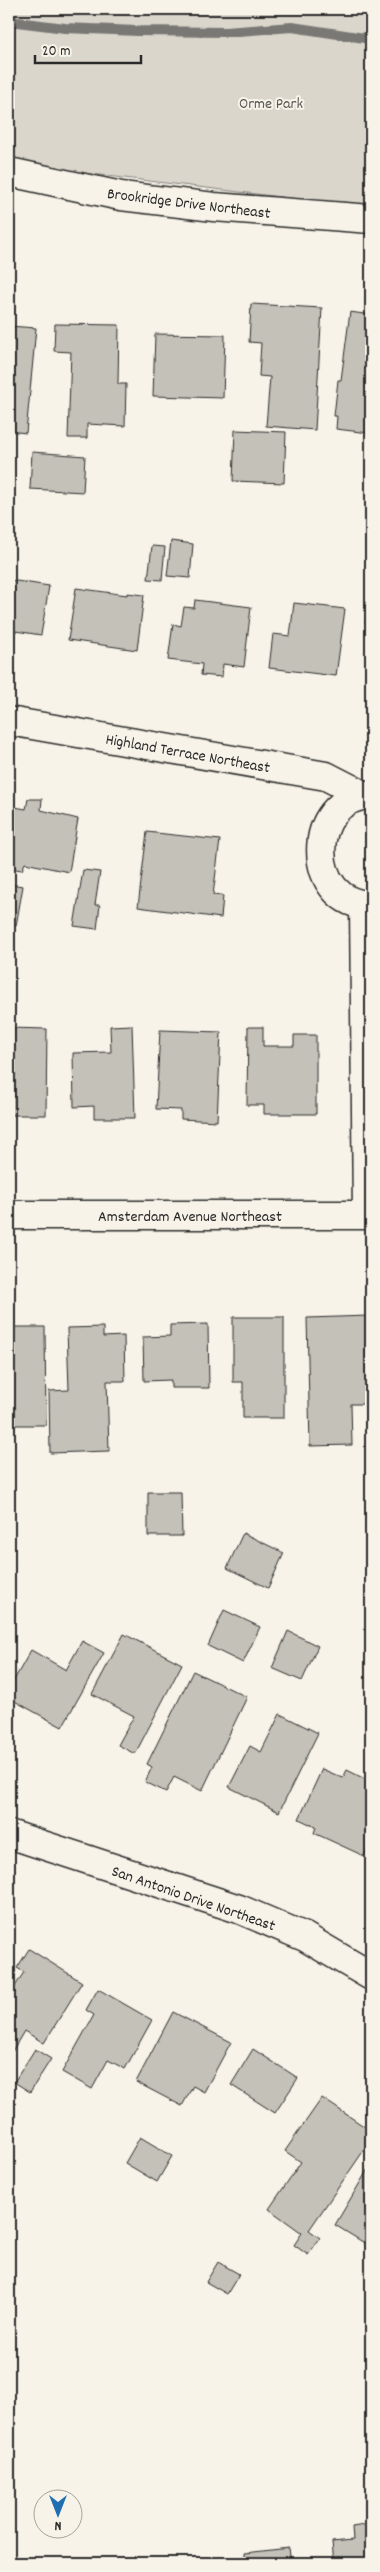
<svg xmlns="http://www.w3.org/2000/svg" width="380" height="2572" font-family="Dekko,sans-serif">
	<rect width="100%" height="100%" fill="#f7f3e8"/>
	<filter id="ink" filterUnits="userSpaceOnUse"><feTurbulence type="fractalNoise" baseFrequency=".02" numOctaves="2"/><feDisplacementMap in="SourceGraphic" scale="10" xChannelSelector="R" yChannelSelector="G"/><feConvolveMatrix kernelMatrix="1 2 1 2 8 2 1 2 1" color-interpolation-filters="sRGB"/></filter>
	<g filter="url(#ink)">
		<path fill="#dad6cc" stroke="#82807c" d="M9 9H371V208L9 164Z"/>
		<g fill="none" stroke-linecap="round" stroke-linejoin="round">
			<path stroke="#7a7874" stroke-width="10" d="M9 21 65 28 138 31 225 32 292 27 371 39"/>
		</g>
		<path fill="#c4c1b9" stroke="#2b2b2b" d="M251 304 322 308 315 430 266 426 270 377 259 376 261 343 249 342Z
			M350 312 371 315V442L368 441 369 433 336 429 337 416H334L338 380H341Z
			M55 324 119 325 118 384H126L125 426 87 424V438H68L71 352 54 351Z
			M9 326 36 328 26 433 9 431Z
			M155 334 225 335 223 398 153 396Z
			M235 430 286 432 284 483 233 481Z
			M32 452 85 456 83 492 30 489Z
			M171 541 193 544 190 578 167 576Z
			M152 546 165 547 162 580 148 579Z
			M9 574H11L10 580 49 586 41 635 9 630Z
			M76 588 127 595V593L144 595 137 650 68 640Z
			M195 600 251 607 244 667 223 664 222 677 201 675 202 664 168 660 173 624 181 626 184 607 194 608Z
			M294 603 345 609 336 676 269 668 273 634 290 636Z
			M371 605V625L365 623Z
			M28 799H42L41 810 78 819 69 872 25 863 22 870 9 868V806L26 809Z
			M147 832 220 840 213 895 223 896 221 918 138 907Z
			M83 870 100 872 95 905H100L97 929 74 926Z
			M9 884 23 886 16 926 9 924Z
			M132 1025 135 1118H94V1106L74 1107 73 1053 111 1052 110 1026Z
			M248 1027H263V1046H294V1035H316V1114H264V1105H247Z
			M9 1028 47 1029 46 1115H9Z
			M160 1030 221 1032 217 1121 181 1119V1110L156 1109Z
			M369 1316 371 1385H366L367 1404H351L352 1445 310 1446 307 1318Z
			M233 1317H284V1418H243V1382H233Z
			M208 1324 209 1388H171V1380L144 1381 143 1337 170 1336V1325Z
			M9 1327H45L46 1425H9Z
			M103 1327V1337L124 1336 125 1381H107L109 1451 50 1453 49 1391 69 1390 67 1328Z
			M148 1492H181L182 1536H148Z
			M243 1533 284 1553 268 1588 227 1568Z
			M224 1610 260 1627 243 1663 208 1646Z
			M288 1631 318 1646 302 1681 272 1668Z
			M124 1634 182 1664 135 1754 118 1745 134 1716 92 1694Z
			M82 1641 104 1653 62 1727 9 1698V1689L31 1650 66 1670Z
			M193 1671 247 1697 202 1791 174 1777 166 1792 145 1782 152 1767 147 1764Z
			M280 1714 318 1733 279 1812 229 1787 250 1746 261 1752Z
			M322 1769 343 1778 347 1770 371 1782V1840L364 1856 314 1833 316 1827 299 1819Z
			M29 1949 82 1982 44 2043 24 2031 10 2055 9 1996 24 1972 17 1968Z
			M98 1989 152 2020 125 2069 108 2060 92 2089 62 2072 94 2015 86 2010Z
			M173 2012 231 2042 204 2092 193 2086 182 2106 136 2082Z
			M35 2049 51 2059 30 2092 14 2082Z
			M253 2049 298 2078 275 2113 231 2085Z
			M322 2098 371 2131V2140L309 2230 320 2238 308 2255 294 2245 302 2233 269 2209 301 2162 285 2151Z
			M140 2137 172 2156 157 2182 125 2163Z
			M371 2164V2247L335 2225Z
			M218 2262 239 2274 227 2294 206 2282Z
			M371 2524V2563H334L332 2542 353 2540 352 2527Z
			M289 2548 291 2563H246L245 2553Z"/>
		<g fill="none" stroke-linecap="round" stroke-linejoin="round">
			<g stroke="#2b2b2b" stroke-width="31">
				<path id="minor" d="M9 172 121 196 214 207 371 219
					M9 721 326 776 363 795
					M371 795C304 797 305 905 371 905
					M364 905 367 1215
					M9 1215H371
					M9 1834 239 1909 305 1937 371 1976"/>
			</g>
			<use href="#minor" stroke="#f7f3e8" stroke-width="28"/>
		</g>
	</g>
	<g text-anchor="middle" stroke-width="4" stroke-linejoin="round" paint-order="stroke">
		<g font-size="16" fill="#575653" stroke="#f7f3e8">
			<text x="271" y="108">Orme Park</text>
		</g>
		<g font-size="16" fill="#2b2b2b" stroke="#f7f3e8">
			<text transform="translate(189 202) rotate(7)" y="6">Brookridge Drive Northeast</text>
			<text transform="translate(188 752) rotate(10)" y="6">Highland Terrace Northeast</text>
			<text x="190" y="1221">Amsterdam Avenue Northeast</text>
			<text transform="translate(194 1897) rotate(19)" y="6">San Antonio Drive Northeast</text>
		</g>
	</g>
	<rect width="380" height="2572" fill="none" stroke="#f7f3e8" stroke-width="30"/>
	<rect x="15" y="15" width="350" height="2542" fill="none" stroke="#2b2b2b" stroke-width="2" filter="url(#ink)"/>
	<g transform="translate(58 2514) rotate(180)"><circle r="24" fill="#f7f3e8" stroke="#a5a39c"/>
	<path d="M0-4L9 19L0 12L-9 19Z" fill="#1f6fb2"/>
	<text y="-8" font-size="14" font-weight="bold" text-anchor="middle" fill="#2b2b2b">N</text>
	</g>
	<path d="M35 55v8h106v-8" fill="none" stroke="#2b2b2b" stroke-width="2.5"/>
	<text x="42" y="55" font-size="15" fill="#2b2b2b" stroke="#f7f3e8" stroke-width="4" paint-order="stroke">20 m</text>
</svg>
